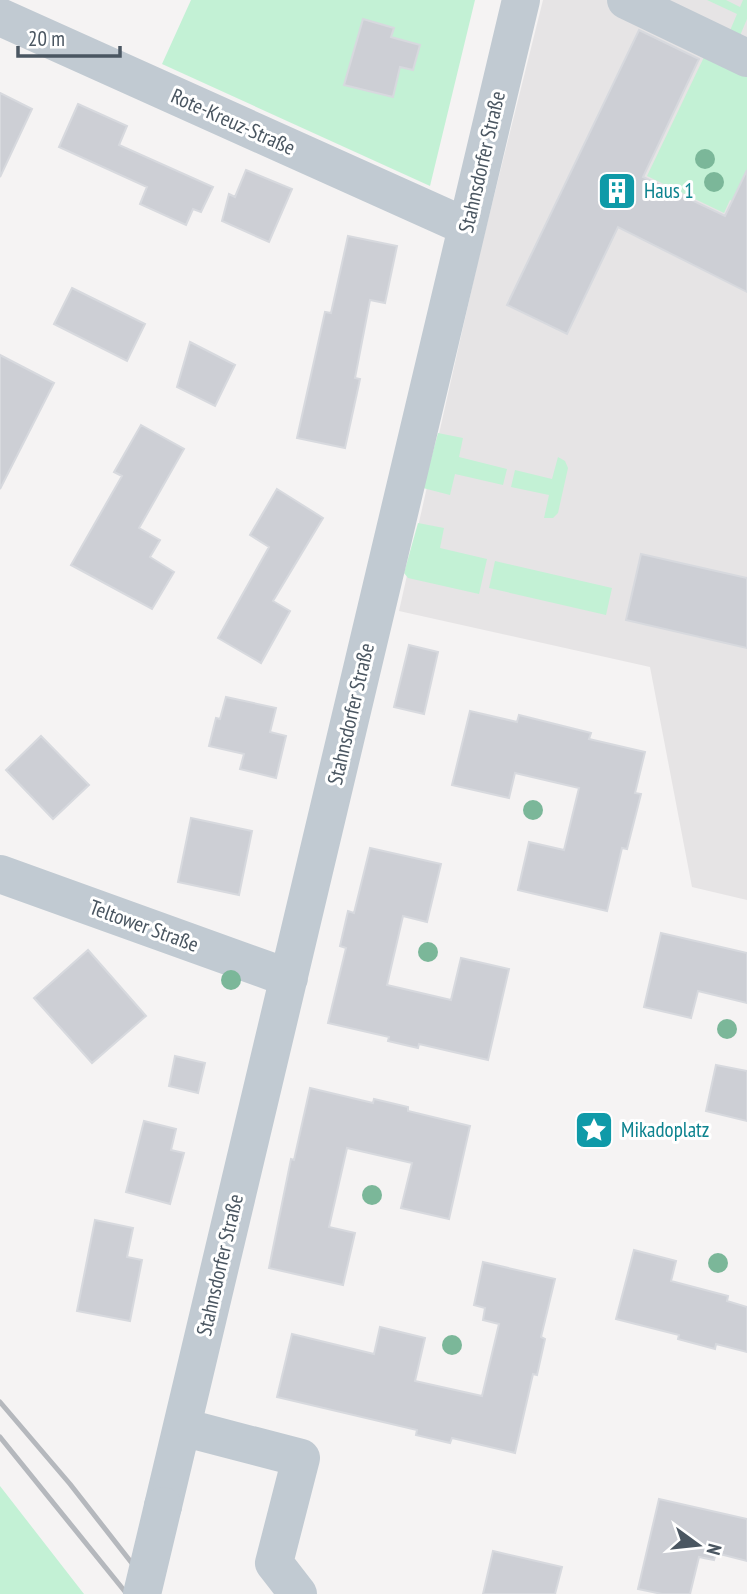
<svg xmlns="http://www.w3.org/2000/svg" width="747" height="1594" font-family="'PT Sans Narrow',sans-serif">
	<rect width="100%" height="100%" fill="#f5f3f3"/>
	<path fill="#e6e4e5" d="M543 0H747V900L692 887 650 667 399 611 480 252Z"/>
	<path fill="#c3f1d5" d="M191 0H475L430 186 162 64Z
		M707 0H726L740 7 743 0H747V19L739 38 729 33 737 14Z
		M705 55 747 76V208L730 200 724 213 647 176Z
		M438 433 463 438 459 457 507 469 503 485 455 474 450 495 423 488Z
		M558 457 565 461 568 468 558 513 553 518H544L549 495 511 487 515 470 552 479Z
		M418 523 444 528 440 548 487 559 479 594 408 578 404 573Z
		M495 561 612 588 606 615 489 588Z
		M0 1486 84 1594H0Z"/>
	<path fill="#cdcfd5" stroke="#d7d9de" stroke-width="2" d="M363 19 394 28 391 37 420 45 413 70 400 67 393 97 344 85Z
		M639 30 699 59 643 177 725 216 747 170V292L618 227 567 334 507 305Z
		M0 93 32 109 0 177Z
		M78 104 127 126 119 145 213 187 201 212 193 209 186 225 140 204 147 187 59 147Z
		M246 170 292 189 269 242 222 221 229 194 235 197Z
		M348 236 397 246 385 303 370 300 355 378 360 379 345 448 297 438 325 312 331 313Z
		M72 288 145 324 127 361 54 324Z
		M190 342 235 365 215 406 177 387Z
		M0 355 54 383 0 489Z
		M141 425 184 449 139 528 160 540 150 557 174 572 152 609 71 565 122 476 114 472Z
		M277 489 323 518 273 601 290 611 261 663 218 638 269 547 250 535Z
		M641 554 747 578V648L626 620Z
		M409 645 438 652 424 714 394 707Z
		M226 697 276 708 270 732 286 736 276 778 240 769 244 754 209 746 216 718 220 719Z
		M470 711 517 722 519 715 591 733 589 739 645 752 635 793 641 794 627 849 622 848 607 911 518 890 529 842 564 850 579 788 515 773 509 798 452 785Z
		M41 736 89 785 53 819 6 770Z
		M191 818 252 831 239 895 178 882Z
		M370 848 441 864 427 922 403 916 387 985 451 1000 461 958 509 969 488 1060 419 1044 418 1048 388 1041 389 1037 328 1023 346 948 340 946 348 911 354 913Z
		M661 933 747 953V1003L698 991 691 1018 644 1007Z
		M88 950 146 1016 92 1063 34 998Z
		M175 1056 205 1063 198 1093 169 1086Z
		M716 1065 747 1071V1121L706 1111Z
		M310 1088 373 1103 374 1099 408 1107V1111L470 1126 449 1219 401 1208 412 1163 347 1148 329 1227 355 1233 343 1285 269 1268 291 1159 294 1160Z
		M144 1121 176 1129 171 1150 184 1153 170 1204 126 1192Z
		M95 1220 133 1228 127 1257 142 1260 130 1321 77 1311Z
		M634 1250 676 1261 671 1281 728 1296 727 1301 747 1307V1352L716 1344 715 1349 678 1339 679 1335 616 1319Z
		M483 1262 555 1279 541 1337 545 1339 537 1375 533 1374 515 1453 452 1438 450 1443 416 1435 417 1430 277 1397 292 1334 374 1354 380 1327 425 1338 415 1381 482 1396 499 1324 483 1320 485 1308 474 1305Z
		M659 1499 747 1519V1561L716 1553 714 1560 699 1557 690 1594H662L638 1589Z
		M493 1551 562 1567 555 1594H483Z"/>
	<g fill="none" stroke-linecap="round" stroke-linejoin="round">
		<path stroke="#c1cad2" stroke-width="38" d="M626 0 747 58
			M0 17 467 227
			M0 874 289 978
			M182 1427 301 1458 274 1563 298 1594
			M163 1506 521 0"/>
		<path stroke="#b5b8bd" stroke-width="5" d="M0 1402 70 1484 156 1594
			M0 1437 127 1594"/>
		<path stroke="#c1cad2" stroke-width="38" d="M142 1594 163 1506"/>
	</g>
	<g fill="#7bb799">
		<circle cx="705" cy="159" r="10"/>
		<circle cx="714" cy="182" r="10"/>
		<circle cx="533" cy="810" r="10"/>
		<circle cx="428" cy="952" r="10"/>
		<circle cx="231" cy="980" r="10"/>
		<circle cx="727" cy="1029" r="10"/>
		<circle cx="372" cy="1195" r="10"/>
		<circle cx="718" cy="1263" r="10"/>
		<circle cx="452" cy="1345" r="10"/>
	</g>
	<defs>
		<g id="building-square" transform="scale(2.0125)"><rect x="-9" y="-9" width="18" height="18" rx="4" fill="#0f9aa8" stroke="#fff"/><path d="M-4-6H4V6H1V3H-1V6H-4ZM-2.5-4.3h1.7v1.8h-1.7ZM.8-4.3h1.7v1.8H.8ZM-2.5-1h1.7V.8h-1.7ZM.8-1h1.7V.8H.8Z" fill="#fff"/></g>
		<g id="sight-square" transform="scale(2.0125)"><rect x="-9" y="-9" width="18" height="18" rx="4" fill="#0f9aa8" stroke="#fff"/><path d="M0-6L1.8-2.2L6-1.7L2.9 1.2L3.7 5.4L0 3.3L-3.7 5.4L-2.9 1.2L-6-1.7L-1.8-2.2Z" fill="#fff"/></g>
	</defs>
	<g fill-rule="evenodd">
		<use href="#building-square" x="617" y="191"/>
		<use href="#sight-square" x="594" y="1130"/>
	</g>
	<g text-anchor="middle" stroke-width="6" stroke-linejoin="round" paint-order="stroke">
		<g font-size="21" fill="#4a5661" stroke="#fff">
			<text transform="translate(233 122) rotate(24)" y="7">Rote-Kreuz-Straße</text>
			<text transform="translate(482 162) rotate(-77)" y="7">Stahnsdorfer Straße</text>
			<text transform="translate(351 714) rotate(-77)" y="7">Stahnsdorfer Straße</text>
			<text transform="translate(144 926) rotate(20)" y="7">Teltower Straße</text>
			<text transform="translate(220 1265) rotate(-77)" y="7">Stahnsdorfer Straße</text>
		</g>
		<g font-size="21" fill="#0d838f" stroke="#fff" text-anchor="start">
			<text x="644" y="198">Haus 1</text>
			<text x="621" y="1137">Mikadoplatz</text>
		</g>
	</g>
	<g transform="translate(698 1545) rotate(105)" stroke="#ffffff" stroke-width="5" paint-order="stroke">
	<path d="M0-5L12 26L0 18L-12 26Z" fill="#4a5661"/>
	<text y="-10" font-size="19" font-weight="bold" text-anchor="middle" fill="#4a5661">N</text>
	</g>
	<path d="M18 46v10h102v-10" fill="none" stroke="#4a5661" stroke-width="3.5"/>
	<text x="28" y="46" font-size="21" fill="#4a5661" stroke="#ffffff" stroke-width="5" paint-order="stroke">20 m</text>
</svg>
